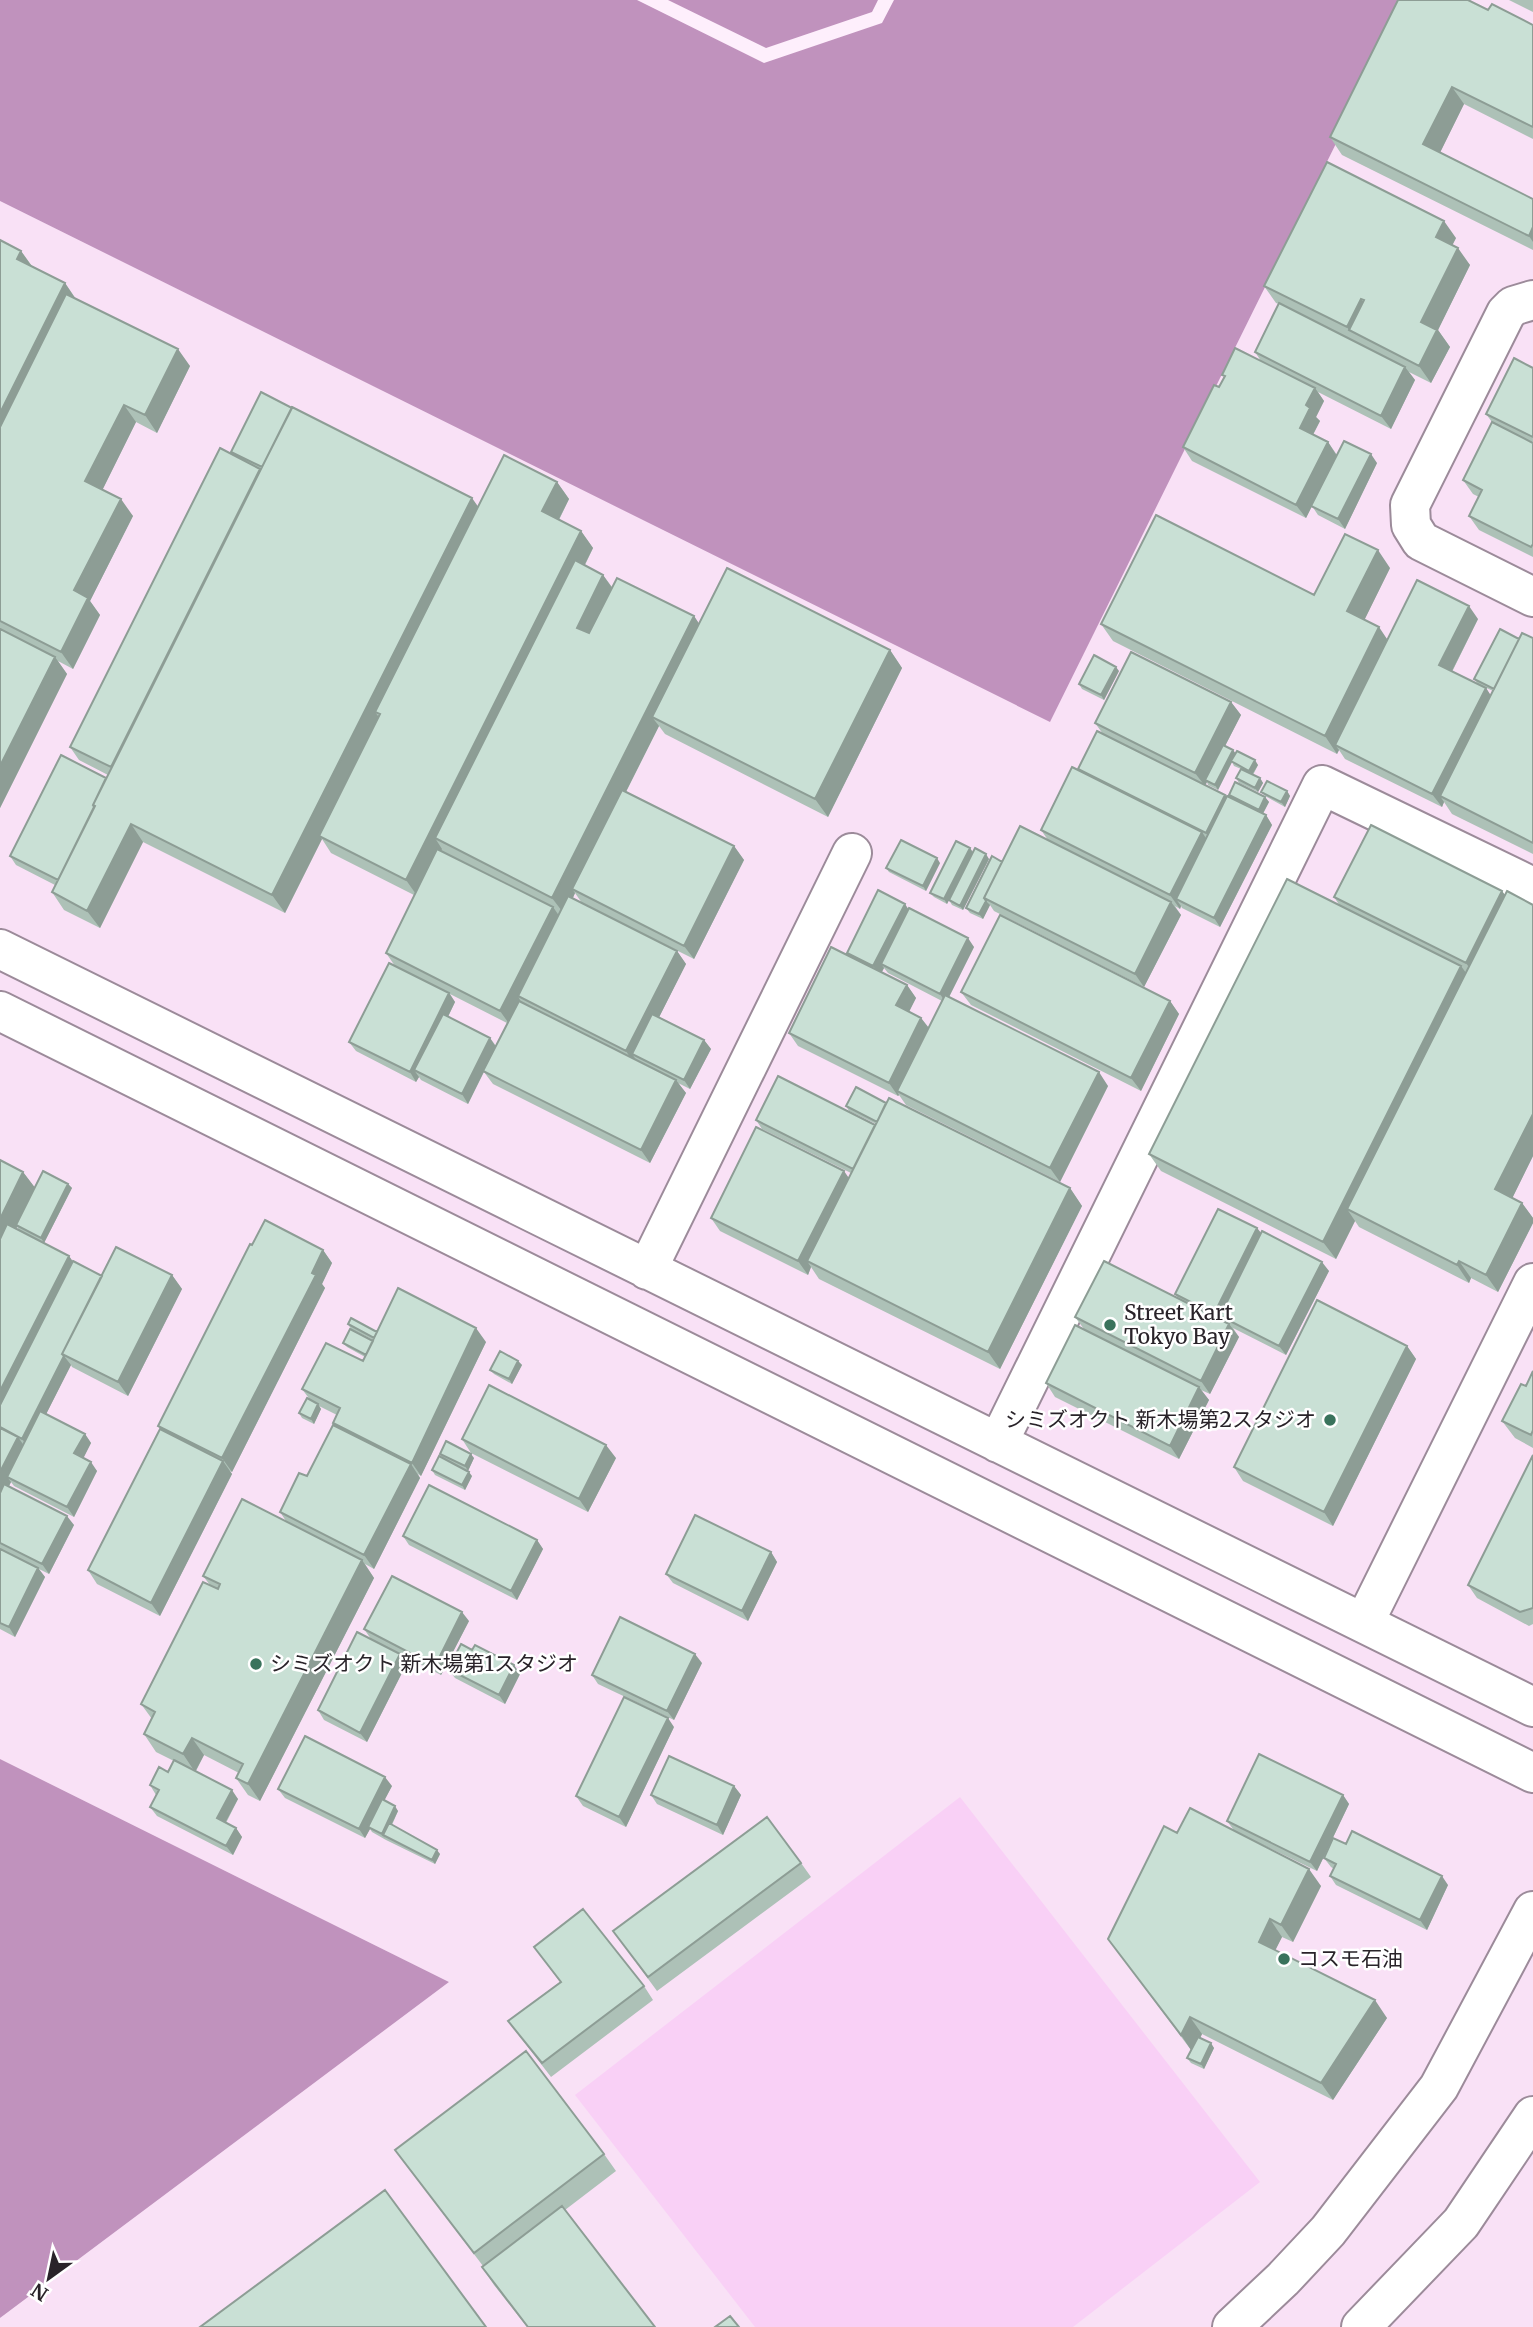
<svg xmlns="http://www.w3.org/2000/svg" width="1533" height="2327" font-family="Merriweather,'Noto Sans JP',serif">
	<rect width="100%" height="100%" fill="#feeffc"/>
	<path fill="#f9e1f6" d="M1407 0H1533V2327H0V2318L449 1982 0 1759V201L1050 721Z"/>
	<path fill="#f9d0f6" d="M960 1797 1260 2182 1073 2327H755L575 2095Z"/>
	<path fill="#c092bd" d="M0 0H1407L1050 722 0 201Z
		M0 1759 449 1982 0 2318Z"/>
	<path fill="#feeffc" d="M637 0H668L766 48 872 12 878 0H894L882 23 764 63Z"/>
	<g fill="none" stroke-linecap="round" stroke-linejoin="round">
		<g stroke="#9c8b9a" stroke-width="42">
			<path id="minor" d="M1533 300 1513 306 1506 313 1410 505 1411 525 1421 541 1533 597
				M0 949 1533 1707
				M0 1011 1533 1773
				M647 1270 852 853
				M998 1443 1322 785 1533 887
				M1364 1623 1533 1283
				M1232 2327 1283 2279 1328 2231 1439 2087 1533 1911
				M1361 2327 1461 2223 1533 2116"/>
		</g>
		<use href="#minor" stroke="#fff" stroke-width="38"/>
	</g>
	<path fill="#adc1b7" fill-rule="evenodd" d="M1509 0H1533V12Z
		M1488 10 1533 25V139L1464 104 1440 152 1533 199V250L1342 155 1330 137Z
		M1456 238 1452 245 1470 265 1438 330 1450 347 1431 383 1409 372 1415 380 1391 429 1318 392 1324 401 1316 417 1320 421 1313 435 1328 442 1337 455 1377 463 1345 529 1318 515 1312 506 1306 518 1192 461 1183 447 1219 387 1224 377 1222 375 1261 361 1255 352 1279 304 1276 303 1264 286Z
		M0 240 21 251 32 266 65 283 76 299 190 366 157 433 136 422 102 490 133 516 90 601 100 615 73 669 58 661 67 674 0 808Z
		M1533 368V557L1479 530 1469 516 1479 497 1473 494 1463 480 1492 422 1486 414Z
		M231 452 478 506 557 482 569 499 559 520 581 531 593 548 585 565 603 575 612 587 694 616 699 624 890 650 902 668 828 817 665 734 659 726 626 792 734 846 744 860 694 959 582 903 575 893 573 898 677 951 686 964 659 1017 704 1040 711 1049 690 1089 678 1083 686 1093 650 1163 493 1084 484 1072 468 1104 421 1080 419 1077 416 1082 356 1051 349 1042 395 966 386 953 414 895 331 853 322 839 285 913 143 842 100 928 64 910 52 892 55 885 16 865 10 856 106 778 108 775 79 760 70 747 234 456ZM450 994 507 1023 496 1046 490 1038 448 1017 455 1002Z
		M1390 568 1364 620 1387 639 1478 619 1452 672 1486 688 1491 696 1493 691 1478 684 1474 679 1519 639 1533 638V854L1452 814 1444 802 1442 807 1345 759 1339 750 1337 754 1113 641 1101 624 1314 595Z
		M1119 671 1104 700 1082 689 1079 684Z
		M1231 702 1241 715 1225 746 1233 750 1235 753 1258 765 1253 775 1260 778 1263 783 1258 792 1239 783 1236 778 1241 769 1234 766 1232 762 1218 790 1208 785 1207 782 1205 785 1225 795 1227 797H1230L1229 795 1265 797 1269 802 1263 814 1266 815 1272 825 1220 927 1182 908 1181 906 1180 909 1175 906 1181 915 1144 987 994 911 990 905 983 919 970 913 966 908 1002 862 1048 840 1041 830 1080 771 1078 769 1103 734 1095 723Z
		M1287 791 1290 796 1285 807 1265 796 1261 792Z
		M970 848 973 852 989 859 963 910 952 905 949 900 947 904 934 897 930 893Z
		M940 863 926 891 889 872 886 868Z
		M1502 891 1505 895 1533 905V1156L1512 1198 1522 1203 1533 1218V1223L1498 1292 1471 1278 1469 1283 1359 1227 1355 1221 1336 1259 1161 1171 1149 1154 1340 906 1334 897Z
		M908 909 974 947 949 997 1108 1086 1060 1182 906 1105 899 1095 898 1096 798 1046 789 1033 849 956 847 953ZM884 968 888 973 942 1001 929 1028 921 1018 909 1011 916 998 907 985 882 972Z
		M961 992 1170 1001 1179 1014 1141 1091 971 1005Z
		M886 1103 1070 1188 1082 1206 1000 1369 819 1279 811 1267 808 1275 720 1231 711 1218 849 1178 851 1173 762 1129 756 1120 875 1125 876 1124 849 1111 846 1106Z
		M0 1160 23 1172 35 1188 68 1184 72 1188 44 1243 19 1230 17 1227 16 1229 69 1256 73 1262 102 1276 172 1275 182 1289 128 1396 72 1367 71 1365 46 1414 85 1434 91 1443 83 1458 97 1471 74 1517 14 1486 11 1482 9 1486 74 1525 49 1574 39 1569 45 1577 15 1637 0 1629Z
		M1257 1228 1261 1233 1329 1271 1286 1355 1233 1328 1239 1337 1210 1394 1201 1390 1209 1400 1179 1459 1055 1397 1046 1383 1084 1329 1075 1317 1177 1297 1175 1294Z
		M252 1245 323 1250 332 1263 322 1284 325 1288 232 1472 230 1471 232 1474 160 1616 97 1584 88 1570 161 1430 158 1426Z
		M348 1324 377 1332 486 1342 421 1476 418 1474 420 1478 374 1569 365 1564 374 1578 260 1801 248 1795 236 1778 239 1773 204 1755 196 1771 238 1799 226 1823 236 1828 242 1837 233 1855 157 1816 150 1807 156 1795 150 1785 168 1772 174 1761 156 1752 144 1734 152 1719 141 1704 210 1585 203 1576 286 1521 280 1512 307 1476 336 1426 333 1423 337 1415 319 1406 321 1409 314 1424 302 1418 299 1413 311 1401 302 1389 363 1361 365 1357 347 1347 343 1343 373 1340 351 1329Z
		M1407 1346 1416 1359 1333 1526 1243 1481 1234 1467Z
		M518 1361 522 1365 512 1384 494 1374 490 1370Z
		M1533 1371V1448L1515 1438 1502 1421 1526 1386Z
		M462 1439 616 1458 588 1512 471 1453Z
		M440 1454 474 1458 468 1471 443 1458Z
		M1533 1455V1624L1529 1626 1477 1598 1468 1585Z
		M432 1470 472 1476 465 1490 435 1475Z
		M403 1536 537 1540 543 1549 517 1600 409 1545Z
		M771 1552 777 1562 748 1621 673 1583 666 1574Z
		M469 1621 441 1675 371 1639 364 1629Z
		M472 1650 514 1665 520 1674 505 1704 455 1678 448 1669Z
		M400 1654 407 1663 367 1742 324 1720 318 1710Z
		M702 1663 674 1720 598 1684 592 1675Z
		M674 1727 626 1827 583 1806 576 1796Z
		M392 1786 384 1800 398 1811 392 1825 440 1854 435 1864 386 1840 372 1832 370 1829 365 1838 285 1798 278 1789Z
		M734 1786 741 1795 723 1835 657 1804 651 1795Z
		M1343 1795 1349 1804 1317 1871 1261 1844 1321 1886 1293 1942 1282 1937 1275 1950 1387 2018 1333 2100 1202 2034 1200 2038 1214 2048 1204 2069 1191 2063 1187 2058 1191 2050 1108 1939 1177 1833 1233 1829 1227 1821Z
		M1324 1858 1448 1885 1427 1930 1336 1885 1330 1876 1334 1869 1331 1867Z
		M801 1863 811 1877 657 1991 613 1931Z
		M534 1947 644 1986 653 2000 551 2077 508 2021 560 1982Z
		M395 2150 604 2154 616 2171 565 2210 655 2327H527L494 2285 482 2267 483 2266Z"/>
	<path fill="#8d9d95" d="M1452 87 1464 104 1436 161 1423 144Z
		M1444 221 1456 238 1448 254 1436 237Z
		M1533 227V242L1529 236Z
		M1458 248 1470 265 1438 330 1450 347 1431 383 1419 366 1421 322Z
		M21 251 33 268 17 259Z
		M65 283 77 301 0 455V413Z
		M1361 299 1373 316 1349 330 1359 345 1347 327Z
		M178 349 190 366 157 433 145 415Z
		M1405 367 1415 380 1391 429 1381 416Z
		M1315 388 1324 401 1316 417 1320 421 1309 442 1300 428 1306 405Z
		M124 405 136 422 98 499 85 481Z
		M1328 442 1337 456 1306 518 1296 505Z
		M1371 454 1377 463 1345 529 1338 519Z
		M260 469 269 482 120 781 111 767Z
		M557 482 569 499 554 529 542 511Z
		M472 498 484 515 380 714 375 712 381 720 319 836 322 839 285 913 272 895Z
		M121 499 133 516 90 601 100 615 73 669 61 652 74 590Z
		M581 531 593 548 445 844 435 838 442 849 418 897 406 880Z
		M1378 550 1390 568 1360 629 1347 611Z
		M603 575 615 592 589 645 577 628Z
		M1469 606 1478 619 1448 679 1439 665Z
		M694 616 706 634 652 717 659 726 576 891 572 889 575 893 565 915 552 898Z
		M1379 627 1391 645 1335 745 1339 750 1337 754 1325 736Z
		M890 650 902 668 828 817 815 799Z
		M55 657 67 674 0 808V766Z
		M1116 667 1119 671 1104 700 1101 695Z
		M1486 688 1495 702 1440 796 1444 802 1442 807 1432 794Z
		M1231 702 1241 715 1207 781 1205 780 1207 782 1205 786 1195 773Z
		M1233 750 1236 754 1218 790 1215 785Z
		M1255 760 1258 765 1252 775 1249 771Z
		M1260 778 1263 783 1258 792 1255 788Z
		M1287 791 1290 796 1285 807 1281 802Z
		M1225 795 1232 805 1212 842 1206 833Z
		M1265 797 1269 802 1262 815 1259 810Z
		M1266 815 1272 825 1220 927 1214 918Z
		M131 824 143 842 100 928 87 911Z
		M1202 832 1211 846 1176 899 1181 906 1180 909 1170 895Z
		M734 846 744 860 694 959 684 946Z
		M970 848 973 853 947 904 944 899Z
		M986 854 989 859 963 910 960 906Z
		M937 858 940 863 926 891 923 886Z
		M1502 891 1511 904 1475 976 1466 963Z
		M986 901 990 905 983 919 979 914Z
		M1171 902 1181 915 1144 987 1135 974Z
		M905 904 911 913 881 964 884 968 880 975 873 966Z
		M553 907 562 920 518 996 521 1002 510 1025 500 1011Z
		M968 938 974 947 946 1003 940 994Z
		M677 951 686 964 639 1057 632 1054 637 1061 635 1065 626 1051Z
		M1461 966 1474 984 1347 1209 1355 1221 1336 1259 1323 1242Z
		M907 985 916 998 906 1018 896 1005Z
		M449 993 455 1002 420 1074 414 1070 419 1077 416 1082 410 1072Z
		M1170 1001 1179 1014 1141 1091 1131 1078Z
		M921 1018 931 1031 897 1091 899 1095 898 1096 889 1083Z
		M490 1038 496 1047 468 1104 462 1094Z
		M704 1040 711 1049 690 1089 684 1080Z
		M1099 1072 1108 1086 1060 1182 1050 1168Z
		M676 1080 686 1093 650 1163 641 1150Z
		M1533 1114V1156L1508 1207 1495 1189Z
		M844 1171 853 1184 807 1261 811 1267 808 1275 798 1261Z
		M23 1172 36 1189 0 1261V1219Z
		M68 1184 72 1188 44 1243 41 1238Z
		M1070 1188 1082 1206 1000 1369 988 1352Z
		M1522 1203 1533 1218V1223L1498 1292 1486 1275Z
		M1257 1228 1264 1237 1220 1316 1222 1320 1221 1323 1214 1314Z
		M323 1250 332 1263 322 1284 325 1288 232 1472 222 1458Z
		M69 1256 78 1269 0 1423V1391Z
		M1459 1261 1471 1278 1469 1283 1457 1265Z
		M1322 1262 1329 1271 1286 1355 1279 1346Z
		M172 1275 182 1289 128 1396 118 1382Z
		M1229 1324 1239 1337 1210 1394 1201 1381Z
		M476 1328 486 1342 421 1476 412 1463Z
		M1407 1346 1416 1359 1333 1526 1324 1512Z
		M64 1356 71 1365 29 1448 22 1439Z
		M518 1361 522 1365 512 1384 509 1379Z
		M1199 1387 1209 1400 1179 1459 1170 1446Z
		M318 1404 321 1409 314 1424 311 1419Z
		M85 1434 91 1443 81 1463 74 1453Z
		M18 1437 27 1450 7 1477 11 1482 0 1504V1472Z
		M606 1445 616 1458 588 1512 579 1499Z
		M471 1454 474 1458 468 1471 465 1466Z
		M223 1461 232 1474 160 1616 151 1603Z
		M91 1462 97 1471 74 1517 67 1507Z
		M411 1464 420 1478 374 1569 364 1555Z
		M469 1472 472 1476 465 1490 462 1485Z
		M67 1516 74 1525 49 1574 42 1564Z
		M537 1540 543 1549 517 1600 511 1591Z
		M771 1552 777 1562 748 1621 742 1611Z
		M362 1560 374 1578 260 1801 248 1784Z
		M38 1568 45 1577 15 1637 9 1627Z
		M462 1612 469 1621 441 1675 435 1666Z
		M400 1654 407 1663 367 1742 360 1733Z
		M695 1654 702 1663 674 1720 667 1711Z
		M514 1665 520 1674 505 1704 499 1695Z
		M668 1718 674 1727 626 1827 619 1817Z
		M192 1738 204 1755 195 1772 183 1754Z
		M385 1777 392 1786 370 1828 368 1827 370 1829 365 1838 359 1829Z
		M734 1786 741 1795 723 1835 717 1825Z
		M232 1790 238 1799 223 1827 217 1818Z
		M1343 1795 1349 1804 1317 1871 1310 1862Z
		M395 1806 398 1811 386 1836 383 1835 385 1839 382 1834Z
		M236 1828 242 1837 233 1855 226 1846Z
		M437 1850 440 1854 435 1864 432 1860Z
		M1309 1869 1321 1886 1293 1942 1281 1925Z
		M1442 1876 1448 1885 1427 1930 1420 1920Z
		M1270 1919 1282 1937 1271 1959 1259 1942Z
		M1375 2000 1387 2018 1333 2100 1321 2083Z
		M1190 2017 1202 2034 1193 2053 1181 2035Z
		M1211 2043 1214 2048 1204 2069 1201 2064Z"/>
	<path fill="#c9e0d5" stroke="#8d9d95" stroke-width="2" d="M1398 0H1468L1488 10 1492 4 1533 25V127L1452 87 1423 144 1533 199V227L1529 236 1330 137Z
		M1327 162 1444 221 1436 237 1458 248 1421 322 1437 330 1419 366 1349 330 1364 300 1361 299 1347 327 1264 286Z
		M0 240 21 251 17 259 65 283 0 413Z
		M66 294 178 349 145 415 124 405 85 481 121 499 74 590 88 598 61 652 0 621V427Z
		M1279 303 1405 367 1381 416 1255 352Z
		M1235 348 1315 388 1306 405 1310 408 1300 428 1328 442 1296 505 1183 447 1214 385 1219 387 1225 376 1222 375Z
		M1514 358 1533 368V437L1486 414Z
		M261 392 292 408 262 467 231 452Z
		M292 407 472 498 272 895 131 824 87 911 52 892 95 806 93 805Z
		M1492 422 1533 443V544L1531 547 1469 516 1482 490 1463 480Z
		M1344 441 1371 454 1338 519 1311 506Z
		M220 448 260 469 111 767 70 747Z
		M504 455 557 482 542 511 581 531 406 880 319 836 380 714 375 712Z
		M1156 515 1314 595 1345 534 1378 550 1347 611 1379 627 1325 736 1101 624Z
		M575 560 603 575 577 628 589 633 617 578 694 616 552 898 435 838Z
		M727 568 890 650 815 799 652 717Z
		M1417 580 1469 606 1439 665 1486 688 1432 794 1335 745Z
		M0 629 55 657 0 766Z
		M1500 629 1519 639 1494 689 1474 679Z
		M1522 633 1533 638V843L1440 796Z
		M1131 652 1231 702 1195 773 1095 723Z
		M1094 655 1116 667 1101 695 1079 684Z
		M1097 731 1225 795 1206 833 1078 769Z
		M1223 745 1233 750 1215 785 1205 780Z
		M1237 751 1255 760 1249 771 1231 761Z
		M61 755 106 778 93 805 94 807 58 880 10 856Z
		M1072 767 1202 832 1170 895 1041 830Z
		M1241 769 1260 778 1255 788 1236 778Z
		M1267 781 1287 791 1281 802 1261 792Z
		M1235 782 1265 797 1259 810 1229 795Z
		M622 790 734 846 684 946 572 889Z
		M1227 796 1266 815 1214 918 1176 899Z
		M1371 825 1502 891 1466 963 1334 897Z
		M1020 826 1171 902 1135 974 984 898Z
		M901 840 937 858 923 886 886 868Z
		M956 841 970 848 944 899 930 893Z
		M975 848 986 854 960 906 949 900Z
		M437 849 553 907 500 1011 386 953Z
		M992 856 1002 862 984 898 986 901 979 914 966 908Z
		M1287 879 1461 966 1323 1242 1149 1154Z
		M878 890 905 904 873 966 847 953Z
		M1507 891 1533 905V1114L1495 1189 1522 1203 1486 1275 1459 1261 1457 1265 1347 1209Z
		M568 896 677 951 626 1051 518 996Z
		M909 908 968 938 940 994 881 964Z
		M1000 915 1170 1001 1131 1078 961 992Z
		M831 947 907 985 896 1005 921 1018 889 1083 789 1033Z
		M389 963 449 993 410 1072 349 1042Z
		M945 995 1099 1072 1050 1168 897 1091Z
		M519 1001 676 1080 641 1150 483 1071Z
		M443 1014 490 1038 462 1094 414 1070Z
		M652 1014 704 1040 684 1080 632 1054Z
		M778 1076 875 1125 853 1169 756 1120Z
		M856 1087 886 1103 877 1122 846 1106Z
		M889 1098 1070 1188 988 1352 807 1261Z
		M756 1127 844 1171 798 1261 711 1218Z
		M0 1160 23 1172 0 1219Z
		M43 1171 68 1184 41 1238 16 1225Z
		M1218 1209 1257 1228 1214 1314 1175 1294Z
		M265 1220 323 1250 312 1273 316 1275 222 1458 158 1426 250 1244 252 1245Z
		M7 1224 69 1256 0 1391V1239Z
		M1262 1231 1322 1262 1279 1346 1220 1316Z
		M116 1247 172 1275 118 1382 62 1354Z
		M73 1261 102 1276 62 1354 64 1356 22 1439 0 1427V1405Z
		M1104 1261 1229 1324 1201 1381 1075 1317Z
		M398 1288 476 1328 412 1463 333 1423 340 1408 302 1389 326 1343 363 1361Z
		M1317 1300 1407 1346 1324 1512 1234 1467Z
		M351 1318 377 1332 374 1338 348 1324Z
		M1075 1325 1199 1387 1170 1446 1046 1383Z
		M350 1329 373 1341 366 1355 343 1343Z
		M500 1351 518 1361 509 1379 490 1370Z
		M1533 1371V1430L1531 1435 1502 1421 1521 1384 1526 1386Z
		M489 1385 606 1445 579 1499 462 1439Z
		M307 1398 318 1404 311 1419 299 1413Z
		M40 1411 85 1434 74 1453 91 1462 67 1507 7 1477Z
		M333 1425 411 1464 364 1555 280 1512 299 1473 307 1476Z
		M0 1428 18 1437 0 1472Z
		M160 1429 223 1461 151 1603 88 1570Z
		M446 1441 471 1454 465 1466 440 1454Z
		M1533 1455V1608L1520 1612 1468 1585Z
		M439 1456 469 1472 462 1485 432 1470Z
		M4 1484 67 1516 42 1564 0 1543V1493Z
		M429 1485 537 1540 511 1591 403 1536Z
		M242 1499 362 1560 248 1784 236 1778 243 1764 192 1738 183 1754 144 1734 155 1712 141 1704 203 1582 218 1589 220 1584 203 1576Z
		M695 1515 771 1552 742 1611 666 1574Z
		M0 1549 38 1568 9 1627 0 1623Z
		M392 1576 462 1612 435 1666 364 1629Z
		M620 1617 695 1654 667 1711 592 1675Z
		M357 1632 400 1654 360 1733 318 1710Z
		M461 1644 472 1650 475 1645 514 1665 499 1695 448 1669Z
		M624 1697 668 1718 619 1817 576 1796Z
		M305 1736 385 1777 359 1829 278 1789Z
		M1259 1754 1343 1795 1310 1862 1227 1821Z
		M669 1756 734 1786 717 1825 651 1795Z
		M174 1760 232 1790 217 1818 236 1828 226 1846 150 1807 159 1790 150 1785 159 1767 168 1772Z
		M382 1799 395 1806 382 1834 368 1827Z
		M1190 1808 1309 1869 1281 1925 1270 1919 1259 1942 1375 2000 1321 2083 1190 2017 1181 2035 1108 1939 1164 1826 1177 1833Z
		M767 1817 801 1863 648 1977 613 1931Z
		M389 1823 437 1850 432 1860 383 1835Z
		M1352 1831 1442 1876 1420 1920 1330 1876 1336 1864 1324 1858 1333 1838 1346 1844Z
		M583 1909 644 1986 542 2063 508 2021 561 1982 534 1947Z
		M1198 2037 1211 2043 1201 2064 1187 2058Z
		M526 2051 604 2154 474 2253 395 2150Z
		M385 2190 486 2327H200Z
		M562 2206 655 2327H528L482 2267Z
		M730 2316 739 2327H715Z"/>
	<g fill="#39735c" stroke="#fff" stroke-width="2.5">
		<circle cx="1110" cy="1325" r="7"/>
		<circle cx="1330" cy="1420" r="7"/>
		<circle cx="256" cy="1664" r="7"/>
		<circle cx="1284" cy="1959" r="7"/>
	</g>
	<g text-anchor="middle" stroke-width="5" stroke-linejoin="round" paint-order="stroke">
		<g font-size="21" fill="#292329" stroke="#fff" text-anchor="start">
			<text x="1124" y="1320">Street Kart<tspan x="1124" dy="24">Tokyo Bay</tspan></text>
			<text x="1316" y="1427" text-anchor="end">シミズオクト 新木場第2スタジオ</text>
			<text x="270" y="1671">シミズオクト 新木場第1スタジオ</text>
			<text x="1298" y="1966">コスモ石油</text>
		</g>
	</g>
	<g transform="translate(49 2278) rotate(213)" stroke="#ffffff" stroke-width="5" paint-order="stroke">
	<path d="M0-5L12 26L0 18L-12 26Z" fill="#292329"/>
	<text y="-10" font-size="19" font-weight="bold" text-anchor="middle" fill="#292329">N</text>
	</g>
</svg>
